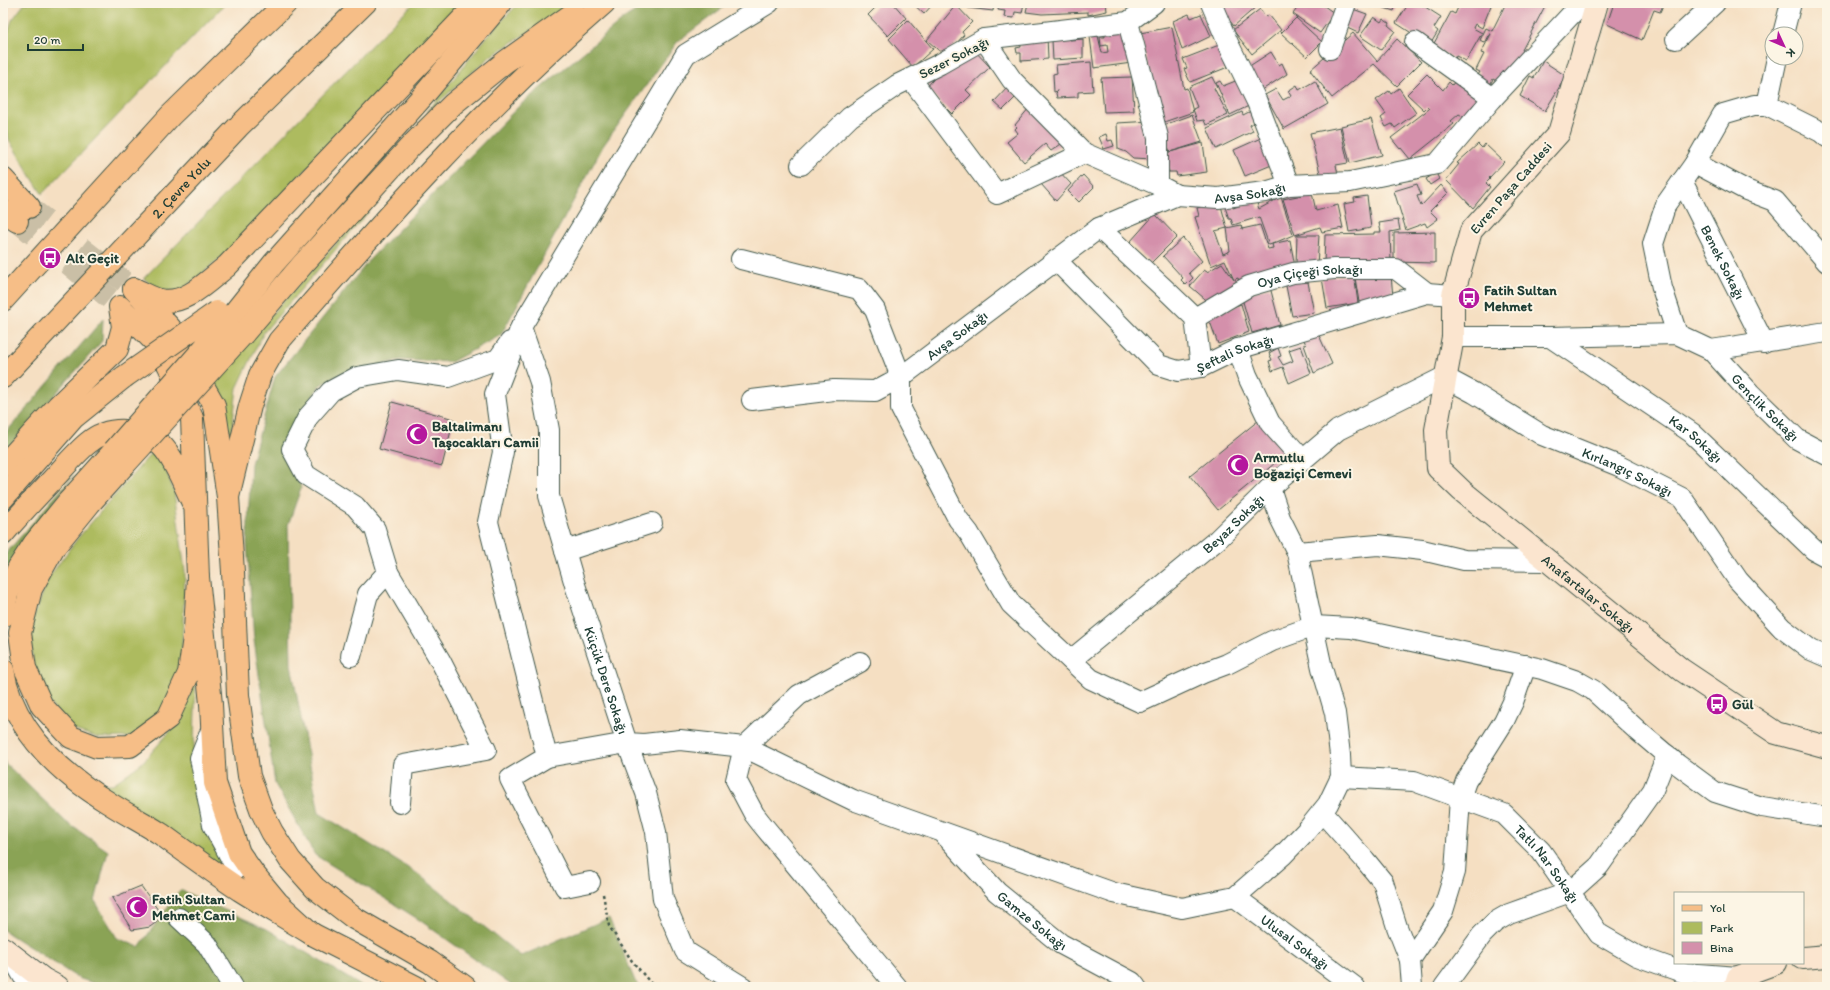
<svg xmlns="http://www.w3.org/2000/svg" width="1830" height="990" font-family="Itim,sans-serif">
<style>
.green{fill:#adbb5e;stroke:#667c49}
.forest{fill:#8aa355;stroke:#547044}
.building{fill:#d490ab}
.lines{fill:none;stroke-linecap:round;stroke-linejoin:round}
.secondary-tunnel{stroke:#cabfa6;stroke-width:22;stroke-dasharray:22 11;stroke-linecap:butt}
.street-casing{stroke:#3f5549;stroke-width:22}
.secondary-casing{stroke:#3f5549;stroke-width:24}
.primary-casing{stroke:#3f5549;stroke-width:24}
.highway-casing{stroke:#3f5549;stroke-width:24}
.path{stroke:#3f5549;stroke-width:2.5;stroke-dasharray:3 3;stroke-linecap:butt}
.street{stroke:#fff;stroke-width:20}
.secondary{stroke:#fbe5cf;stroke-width:22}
.primary{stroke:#f6be87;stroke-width:22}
.highway{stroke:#f6be87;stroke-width:22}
.highway-bridge-casing{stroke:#3f5549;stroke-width:24;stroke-linecap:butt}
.highway-bridge{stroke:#f6be87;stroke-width:22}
.labels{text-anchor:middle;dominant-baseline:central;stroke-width:4;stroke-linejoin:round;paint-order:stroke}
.street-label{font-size:14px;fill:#1f3d34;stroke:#fcf5e5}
.poi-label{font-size:14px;font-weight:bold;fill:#1f3d34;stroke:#fcf5e5;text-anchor:start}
</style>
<rect width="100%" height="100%" fill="#fcf5e5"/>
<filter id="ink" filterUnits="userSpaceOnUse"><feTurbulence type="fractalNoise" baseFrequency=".025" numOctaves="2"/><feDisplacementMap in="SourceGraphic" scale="8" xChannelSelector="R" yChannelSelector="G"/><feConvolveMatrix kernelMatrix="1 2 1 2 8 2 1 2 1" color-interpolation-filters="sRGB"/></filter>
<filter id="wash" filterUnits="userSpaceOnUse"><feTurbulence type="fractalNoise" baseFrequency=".012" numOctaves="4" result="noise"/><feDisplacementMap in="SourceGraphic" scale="16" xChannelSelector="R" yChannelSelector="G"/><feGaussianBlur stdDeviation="0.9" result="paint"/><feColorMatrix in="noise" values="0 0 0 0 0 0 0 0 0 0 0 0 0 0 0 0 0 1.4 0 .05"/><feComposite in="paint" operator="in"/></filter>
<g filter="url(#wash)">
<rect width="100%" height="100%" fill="#f5dfc2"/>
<path class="green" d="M25,3h201l-184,191 -33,-54 -6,-31v-62l9,-27z
M414,3h52l-244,254 -43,35 -23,-2 -12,-12 249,-255z
M519,3h56l-84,53 -64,56 64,-80z
M416,157l-152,175 -27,56 -7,57 -18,-66z
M154,450l8,9 12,33 11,79 -4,100 -23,46 -26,20 -33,1 -28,-9 -25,-30 -13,-35 -3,-37 19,-50 29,-39z
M196,673l-3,105 16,62 29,37 -149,-93h24l29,-21 40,-45z"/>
<path class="forest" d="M648,3h81l-51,38 -75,105 -102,189 -50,27 -51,-2 -58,13 -22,12 -35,55 16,48 -13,37 3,140 28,148 99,61 103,82 88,-38 26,63 5,6h-126l-96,-68 -103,-64 -40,-71 -21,-144 -7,-97 4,-79 24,-87 96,-119 148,-152 107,-89z
M103,319l-1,22 -99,113v-18z
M74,475l-71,100v-18z
M3,759l2,4 61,59 42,29 -13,50 22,37 22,9 41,-57 87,39 96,58h-258l-27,-9 -75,-48z"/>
<g id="blocks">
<path class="building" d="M880,3h13l13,15 -18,18 -20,-21z
M912,3h22l-10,11z
M969,3h25l-1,8 -25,-3z
M999,3h25l-2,10 -7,-1 -1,6 -10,-1 1,-6 -7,-1z
M1028,3h78l1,8 -19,4v-3l-46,2 -16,-2z
M1217,3h37l3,3 -23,20 -18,-22z
M1301,3h19l14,10 -14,20 -27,-19z
M1368,3h28l-2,8z
M1409,3h10l22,14 -7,11 4,3 -8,14 -34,-22z
M1460,3h32l-10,25 -7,-4 -2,4 9,5 -16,28 -10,-5 -1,3 -23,-12 19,-35 4,2z
M1506,3l40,1 -24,46 3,1 -12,19 -5,-3 -10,15 -5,-3 -4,8 -14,-7 5,-8 -4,-2 8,-16 -3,-1 10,-19h-1l-5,9 -5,-3 6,-12 6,3z
M1614,3h50l-4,9 -6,-2 -12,30 -35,-16z
M956,5l16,17 -10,10 2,3 -19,21 -18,-16z
M1350,8l17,6 -9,19 -15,-7z
M1260,9l6,8 3,-2 12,15 -29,24 -19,-24z
M1189,14l2,4 10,-4 10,22 -29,14 -9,-29z
M1374,17l7,5 2,-3 6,4 -1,2 7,6 -14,19 -21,-14z
M1296,18l26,24 -15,15 -26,-24z
M908,20l25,29 -20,18 -24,-28z
M1128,27l4,36 -38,5 -4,-31 8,-1 4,17 6,-1 -1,-7 -6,1 -1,-9h5l-1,-8z
M1172,27l12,62 3,-1 6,24 -32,11 -21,-90z
M1069,33l1,7 13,-1v19l-30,2 -1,-20z
M1353,33l24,28 20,-22 24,23 -24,24 -23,-22 -42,34 -22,-28z
M1047,36l1,23 -27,2v-8h-4l-1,-5 5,-1 -1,-9z
M1219,45l9,22 -38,15 -6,-13 3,-1 -4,-9z
M972,48l18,19 -24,23 5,5 -19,19 -26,-26 17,-20z
M1271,52l8,13 3,-2 5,11 -25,16 -14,-23z
M1543,61l23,15 -21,35 -25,-15 10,-20 4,2z
M1091,62l2,29 -15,1v5l-21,1 -1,-5 2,-2 -4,1 -1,-18 4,-1 -1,-8z
M1427,74l16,16 6,-8 3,3 6,-8 22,18 2,15 -8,-6 -10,13 -5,-3 -8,7 3,3 -44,35 -9,-11 -1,1 -9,-11 38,-29 -2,-2 -3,3 -17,-16z
M1132,77l2,34 -30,1 -3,-34z
M1212,77l5,10 -3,1 14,27 -22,10 -2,-5 -7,1 -4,-12 4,-2 -8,-20z
M1243,78l12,25 -25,12 -14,-32 4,-2 3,5z
M1315,81l13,23 -44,25 -19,-34 11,-6 7,11 8,-4 -3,-5 9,-6 2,5z
M1008,87l9,9 -14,14 -9,-8z
M1399,88l17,25 -21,15 -3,-4 -6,3 -5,-9 5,-4 -10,-14 13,-9 2,3z
M1029,108l38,32 -16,11 -6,-7 -21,18 -17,-20 11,-9 -3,-4 2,-2 -2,-2z
M1253,110l5,10 -8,5 3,6 -37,18 -9,-21 35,-16 1,3z
M1192,115l10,27 -32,10 -9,-26z
M1371,119l11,36 -32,8 -9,-37z
M1152,121l1,38 -20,-1 -7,-6 -8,-3 -1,-26z
M1340,127l8,36 -12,2 2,9 -17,3 -11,-44z
M1106,134l2,7 4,-1 2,6 -10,3 -5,-12z
M1263,137l11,27 -29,12 -11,-26z
M1203,143l4,29 -30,4 -1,-4h-7l-3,-19z
M1478,144l4,4 3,-4 19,18 -15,16 1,1 -4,4 4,4 -17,21 -27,-28 13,-16 -2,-1z
M1057,169l14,15 -15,17 -15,-17z
M1436,173l3,6 -9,6 -4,-6z
M1083,175l11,12 -15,15 -11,-11z
M1417,184l4,11 -4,1 4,10 20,-21 7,8 -18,18 8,8 -11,8 -2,-4 -19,7 -12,-39z
M1312,193l4,18 22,-6 5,23 -21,4 -2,-5 -25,8 -12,-36z
M1367,196l4,32 -22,4 -5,-28 11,-2 -1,-4z
M1281,197l12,38 -21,9 18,-4 5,27 -56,15 -1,-4 -3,1 4,6 -27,20 -22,-19 14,-16 3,2 15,-9 12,17 -9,-20 -14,6 -16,-49 4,-1 -2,-8 23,-6 7,26 -12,3 8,23 7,-3 -3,-23 14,-3 1,4 18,-4 8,24 5,-1 -1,-4 -3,1 -10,-28 -26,8 -2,-6h-2l-4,-12 7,-2 1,3 23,-8 3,9z
M1155,214l22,23 -26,26 -21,-21z
M1398,220l2,10 -10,2 1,30 -67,2 1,-29 49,-1v-2h7l-2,-9z
M1435,232v31l-41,-1v-29z
M1297,235h22l-2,30 -21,-1z
M1183,238l19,23 -13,12 4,5 -7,7 -5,-5 2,-2 -20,-22z
M1354,272l37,3 2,22 -34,5z
M1354,274l4,29 -31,5 -5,-30z
M1307,277l7,36 -22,3 -7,-35z
M1270,287l10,38 -28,8 -11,-38z
M1241,304l8,28 -31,12 -10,-28z
M1317,331l15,33 -18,9 -10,-28h2l-3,-8z
M1301,346l10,27 -22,10 -6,-16 -11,4 -3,-10 3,-1 -3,-7 9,-5 3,8 -3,1 5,8 10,-4 -4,-11z
M392,402l62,17 -12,47 -63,-17z
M1259,420l27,34 -68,56 -28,-34z
M141,886l22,31 -13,10 -18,3 -20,-32z"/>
</g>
</g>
<g filter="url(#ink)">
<use href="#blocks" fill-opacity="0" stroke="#3f5549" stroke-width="1"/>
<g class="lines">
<path class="secondary-tunnel" d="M29,207l105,82
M17,221l103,86"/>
<g class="street-casing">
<g id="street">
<path d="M1211,3l17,40 29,59 32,83"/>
<path d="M1128,22l30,115v48"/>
<path d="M1783,34l8,-31"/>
<path d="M984,39l28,41 72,73 74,32 19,10"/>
<path d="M1676,39l39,-36"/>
<path d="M1415,42l78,56"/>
<path d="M1330,49l16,-46"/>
<path d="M911,79l86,115 87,-41"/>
<path d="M1767,105l10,-47"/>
<path d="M1695,163l51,27 29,11 52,61"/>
<path d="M801,165l49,-48 47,-32 43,-21 44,-25 144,-17 26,-19"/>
<path id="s1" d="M1682,181l82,162"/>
<path d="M1099,228l69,64 27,26 6,49"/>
<path d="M741,259l118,30 16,21 26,67v32l57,110 11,14 42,71 80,75 49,23 63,-29 24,-9 45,-23 42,-15 37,2 191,41 35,12 16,9 44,40 40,34 38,28 47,15 65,10"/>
<path id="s2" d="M1056,260l103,105 19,6 23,-4 37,-18 189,-56 26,2"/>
<path id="s3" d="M1195,318l54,-32 44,-13 41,-4h62l31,24"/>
<path id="s4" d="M521,327l19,55 9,48v66l26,89 52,158 17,1 36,-4 64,7 55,-52 61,-33"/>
<path d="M1677,334l-15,-46 -9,-44 13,-40 29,-41 28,-49 31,-9h13l54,27 6,5"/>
<path d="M1453,337h97l127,-3 34,16 116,-18"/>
<path id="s5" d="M1550,337l142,96 122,117 13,7"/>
<path d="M1238,349l9,26 23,48 32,36"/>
<path id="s6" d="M1711,350l39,43 47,46 30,16"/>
<path id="s7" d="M752,400l82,-10 41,1 26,-14 198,-149 78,-33 41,3 47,-6 24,-7 61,-3 87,-18 56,-66 89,-95"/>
<path d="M1270,488l10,30 17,34 81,-7 44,5 42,10 85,1"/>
<path d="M565,551l87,-28"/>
<path d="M351,656l17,-62 20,-22"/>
<path id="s8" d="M1071,660l146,-120 53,-52 68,-58 106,-53 30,16 68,42 77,31 63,32 56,82 44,48 29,22 16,7"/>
<path d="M212,728l-12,30 13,67 21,39 7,3"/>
<path d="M547,757l80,-14 19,50 10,39 7,67 22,52 58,36"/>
<path id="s9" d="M1341,777l73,4 90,33 37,37 58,83 38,22 48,17 53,4"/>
<path d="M400,803l3,-38 83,-15 -46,-90 -52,-88 -13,-43 -20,-23 -49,-31 -14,-26 16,-32 23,-26 26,-14 41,-7 50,7 50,-18 12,-17"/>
<path d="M1322,812l43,48 18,22 14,45 13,33"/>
<path id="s10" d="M946,836l51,56 64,52 71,38 4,5"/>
<path d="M590,882l-25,5 -55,-108 37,-22 -59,-235 15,-70 -8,-58 26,-67 165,-273 83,-51"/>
<path id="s11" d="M1235,897l120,90"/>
<path d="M179,918l28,26 26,43"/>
<path d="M12,957l11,19 9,11"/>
<path d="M897,987l-136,-164 -7,-9 -18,-34 8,-33 109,53 261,93 68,15 53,-11 47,-41 26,-27 20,-25 13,-27 -1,-22 -5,-42 -13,-45 -25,-116"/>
<path d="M1412,987l-2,-27 33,-49 12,-39 5,-74 6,-17 38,-60 9,-19 13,-37"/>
<path d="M1444,987l38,-52 13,-13 14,-8 61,-22 29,-26 54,-76 14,-35"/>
</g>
</g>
<g class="secondary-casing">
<g id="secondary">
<path id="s12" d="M1597,3l-38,130 -88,98 -18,64v42l-17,93 2,38 24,23 220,179 94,63 51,14"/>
<path d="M3,948l40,31 15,8"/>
<path d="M1803,958l24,-2"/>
<path d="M1735,987l3,-10 38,-14"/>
</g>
</g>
<g class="primary-casing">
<path id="primary" d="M3,179l26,28
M3,211l14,10
M134,289l36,39 44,77 14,92 5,75 5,123 11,81 13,36 10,20 18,28 25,28 39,30 76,44 35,25
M120,307l37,37 12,22 23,52 6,159 13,127 4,79 24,70 14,20 24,29 35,32 104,53
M3,466l55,-60 59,-57 6,-22 -3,-20
M3,534c16,-19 34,-38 51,-56 11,-12 22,-25 34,-35 21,-18 54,-15 73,2 12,11 24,41 31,56"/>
</g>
<g class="highway-casing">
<g id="highway">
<path d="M134,289c8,3 17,9 26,11 25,6 49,-20 67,-34l251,-263"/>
<path d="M3,300l167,-184 116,-113"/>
<path d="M227,322l47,-59 149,-167 78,-93"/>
<path d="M243,334l60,-70 108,-118 42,-42 52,-42 69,-49"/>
<path id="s13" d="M3,377l235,-250 127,-124"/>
<path d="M125,464l-35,39 -35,43 -24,43 -11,44 5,35 17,38 29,31 26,10 33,-1 38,-28 21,-45 6,-43 3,-53"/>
<path d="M228,497l22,-91 10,-31 19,-34c102,-118 207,-236 325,-338"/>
<path d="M3,498l70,-80 51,-41"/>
<path d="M3,616l4,-22 12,-27 15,-23 35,-43 45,-50"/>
<path d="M3,670c10,60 57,103 106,133 17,11 35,20 52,31 26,19 52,38 79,56 24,15 48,29 72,44"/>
</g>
</g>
<path class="path" d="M603,894l6,32 23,35 22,26"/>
<use href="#street" class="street"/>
<use href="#secondary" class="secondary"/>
<use href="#primary" class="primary"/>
<use href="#highway" class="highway"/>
<g class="highway-bridge-casing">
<path id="highway-bridge" d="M124,377l93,-65
M114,451l113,-129
M125,464l118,-130"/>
</g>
<use href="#highway-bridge" class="highway-bridge"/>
</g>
</g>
<defs>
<g id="bus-disc" transform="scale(1.15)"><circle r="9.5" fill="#b5179e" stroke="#fcf5e5"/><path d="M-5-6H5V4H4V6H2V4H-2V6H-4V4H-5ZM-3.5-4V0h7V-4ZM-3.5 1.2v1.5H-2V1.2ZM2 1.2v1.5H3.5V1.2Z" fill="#fff"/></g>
<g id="mosque-disc" transform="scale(1.15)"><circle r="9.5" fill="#b5179e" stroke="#fcf5e5"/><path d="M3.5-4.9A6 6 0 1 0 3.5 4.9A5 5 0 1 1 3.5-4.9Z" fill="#fff"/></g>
</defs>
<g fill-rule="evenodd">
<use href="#bus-disc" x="50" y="258"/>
<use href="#bus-disc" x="1469" y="298"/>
<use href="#mosque-disc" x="417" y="434"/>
<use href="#mosque-disc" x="1238" y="465"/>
<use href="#bus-disc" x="1717" y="704"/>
<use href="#mosque-disc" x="137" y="907"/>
</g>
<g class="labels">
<g class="street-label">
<text transform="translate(954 58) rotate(-27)">Sezer Sokağı</text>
<text stroke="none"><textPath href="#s13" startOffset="260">2. Çevre Yolu</textPath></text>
<text transform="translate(1511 188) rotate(-49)">Evren Paşa Caddesi</text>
<text stroke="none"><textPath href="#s7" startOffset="559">Avşa Sokağı</textPath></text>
<text stroke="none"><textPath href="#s1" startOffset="91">Benek Sokağı</textPath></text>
<text stroke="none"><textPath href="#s3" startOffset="125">Oya Çiçeği Sokağı</textPath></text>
<text stroke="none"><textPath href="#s7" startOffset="223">Avşa Sokağı</textPath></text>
<text stroke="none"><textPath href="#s2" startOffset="227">Şeftali Sokağı</textPath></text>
<text stroke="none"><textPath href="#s6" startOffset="79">Gençlik Sokağı</textPath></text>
<text stroke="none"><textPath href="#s5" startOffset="178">Kar Sokağı</textPath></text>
<text stroke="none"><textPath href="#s8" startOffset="678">Kırlangıç Sokağı</textPath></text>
<text stroke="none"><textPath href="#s8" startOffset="212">Beyaz Sokağı</textPath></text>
<text stroke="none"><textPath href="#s12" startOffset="704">Anafartalar Sokağı</textPath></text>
<text stroke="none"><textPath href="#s4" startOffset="366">Küçük Dere Sokağı</textPath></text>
<text stroke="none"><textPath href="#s9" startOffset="235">Tatlı Nar Sokağı</textPath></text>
<text stroke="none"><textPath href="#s10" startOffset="121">Gamze Sokağı</textPath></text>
<text stroke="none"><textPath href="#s11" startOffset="75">Ulusal Sokağı</textPath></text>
</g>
<g class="poi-label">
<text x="66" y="258">Alt Geçit</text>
<text x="1484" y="290">Fatih Sultan<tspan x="1484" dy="16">Mehmet</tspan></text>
<text x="432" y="426">Baltalimanı<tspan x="432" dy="16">Taşocakları Camii</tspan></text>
<text x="1254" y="457">Armutlu<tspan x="1254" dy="16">Boğaziçi Cemevi</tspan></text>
<text x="1732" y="704">Gül</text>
<text x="152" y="899">Fatih Sultan<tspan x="152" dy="16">Mehmet Cami</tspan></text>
</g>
</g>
<rect width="1830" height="990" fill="none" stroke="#fcf5e5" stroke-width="16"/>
<rect x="1674" y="892" width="130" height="72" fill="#fcf5e5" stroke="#a4ab9e"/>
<rect x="1682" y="905" width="20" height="6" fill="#f6be87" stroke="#a4ab9e"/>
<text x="1710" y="912" font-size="12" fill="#1f3d34">Yol</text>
<rect x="1682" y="922" width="20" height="12" fill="#adbb5e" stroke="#a4ab9e"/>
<text x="1710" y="932" font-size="12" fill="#1f3d34">Park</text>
<rect x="1682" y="942" width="20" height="12" fill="#d490ab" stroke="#a4ab9e"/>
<text x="1710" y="952" font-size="12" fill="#1f3d34">Bina</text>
<g transform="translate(1784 46) rotate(134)"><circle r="19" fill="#fcf5e5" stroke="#a4ab9e"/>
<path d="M0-3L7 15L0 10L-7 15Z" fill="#b5179e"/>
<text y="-6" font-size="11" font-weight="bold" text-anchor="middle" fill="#1f3d34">K</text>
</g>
<path d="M28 44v6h55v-6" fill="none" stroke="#1f3d34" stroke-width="2"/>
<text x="34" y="44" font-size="12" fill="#1f3d34" stroke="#fcf5e5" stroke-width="3" paint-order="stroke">20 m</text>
</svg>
